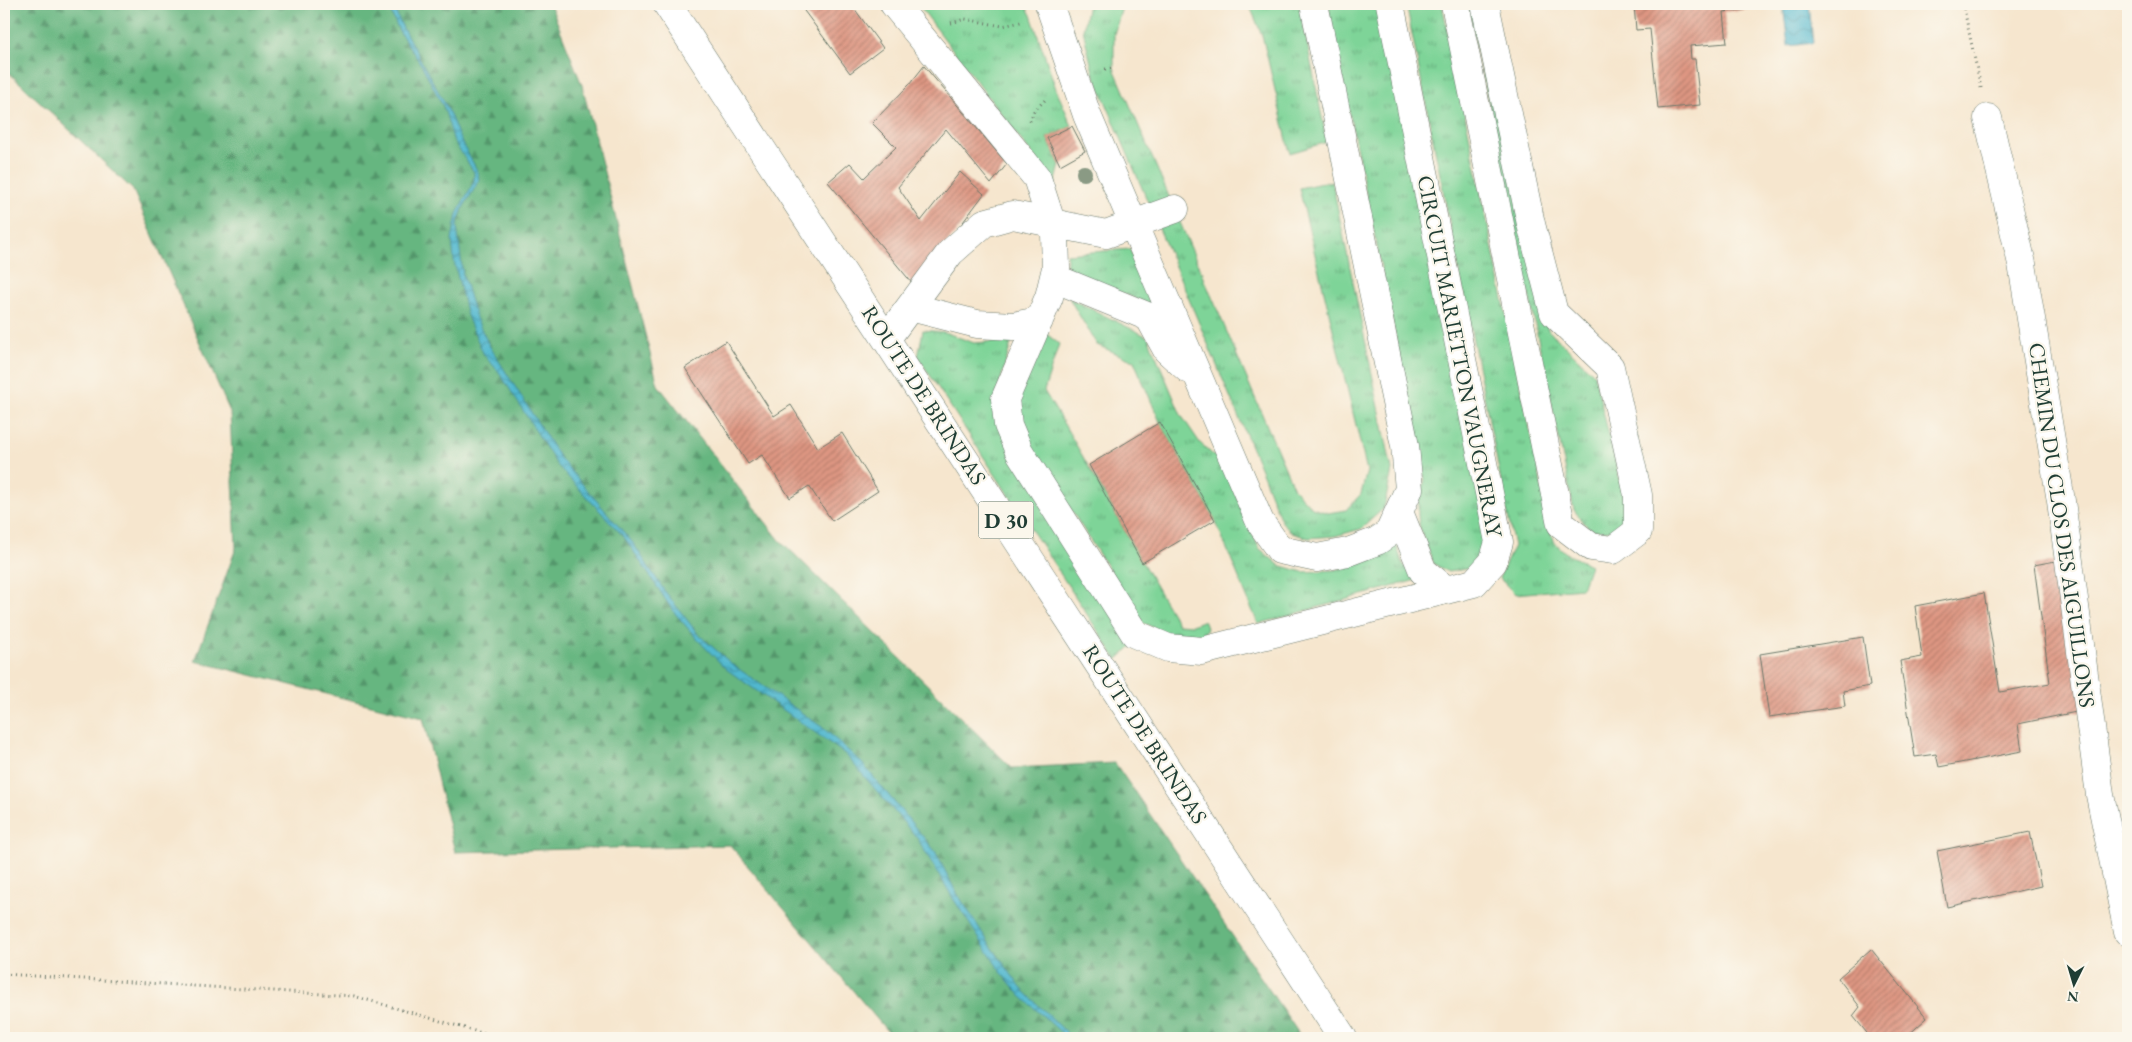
<svg xmlns="http://www.w3.org/2000/svg" width="2132" height="1042" font-family="'EB Garamond',serif">
<style>
.grass{fill:url(#grass-tufts);stroke:#4e8866}
.forest{fill:url(#forest-firs);stroke:#427a5a}
.water{fill:url(#water-waves);stroke:#387a82}
.building{fill:url(#building-hatch)}
.lines{fill:none;stroke-linecap:round;stroke-linejoin:round}
.minor-casing{stroke:#6a786a;stroke-width:29}
.major-casing{stroke:#6a786a;stroke-width:29}
.path{stroke:#6a786a;stroke-width:3;stroke-dasharray:1 4;stroke-linecap:butt}
.minor{stroke:#fff;stroke-width:28}
.major{stroke:#fff;stroke-width:28}
.tree{fill:#8a9a84}
.labels{text-anchor:middle;dominant-baseline:central;stroke-width:4.5;stroke-linejoin:round;paint-order:stroke}
.shield{fill:#fbf7ec;stroke:#61756b;stroke-width:1}
.shield-label{font-size:21px;font-weight:bold;fill:#1f3d34}
.street-label{font-size:22px;fill:#1f3d34;stroke:#fbf7ec}
</style>
<defs>
<pattern id="grass-tufts" width="24" height="20" patternUnits="userSpaceOnUse" patternTransform="scale(1.25)"><rect width="24" height="20" fill="#7ed498"/><path d="M3 7l-1-3M5 7V3M7 7l1-3M15 17l-1-3M17 17v-4M19 17l1-3" fill="none" stroke="#67ad7d"/></pattern>
<pattern id="forest-firs" width="22" height="20" patternUnits="userSpaceOnUse" patternTransform="scale(1.25)"><rect width="22" height="20" fill="#66b680"/><path d="M5 1l3.5 6h-7zM16 11l3.5 6h-7z" fill="#53956a"/></pattern>
<pattern id="water-waves" width="16" height="10" patternUnits="userSpaceOnUse" patternTransform="scale(1.25)"><rect width="16" height="10" fill="#51b8cf"/><path d="M0 5q4-4 8 0t8 0" fill="none" stroke="#4397a9"/></pattern>
<pattern id="building-hatch" width="6" height="6" patternUnits="userSpaceOnUse" patternTransform="scale(1.25)"><rect width="6" height="6" fill="#de9682"/><path d="M-1 1l2-2M0 6l6-6M5 7l2-2" fill="none" stroke="#b37c6b"/></pattern>
</defs>
<rect width="100%" height="100%" fill="#fbf7ec"/>
<filter id="ink" filterUnits="userSpaceOnUse"><feTurbulence type="fractalNoise" baseFrequency=".02" numOctaves="2"/><feDisplacementMap in="SourceGraphic" scale="10" xChannelSelector="R" yChannelSelector="G"/><feConvolveMatrix kernelMatrix="1 2 1 2 8 2 1 2 1" color-interpolation-filters="sRGB"/></filter>
<filter id="wash" filterUnits="userSpaceOnUse"><feTurbulence type="fractalNoise" baseFrequency=".0096" numOctaves="4" result="noise"/><feDisplacementMap in="SourceGraphic" scale="20" xChannelSelector="R" yChannelSelector="G"/><feGaussianBlur stdDeviation="1.12" result="paint"/><feColorMatrix in="noise" values="0 0 0 0 0 0 0 0 0 0 0 0 0 0 0 0 0 1.4 0 .05"/><feComposite in="paint" operator="in"/></filter>
<g filter="url(#wash)">
<rect width="100%" height="100%" fill="#f6e6ce"/>
<path class="grass" d="M918,4h107l6,11 25,74 16,37 -25,12 13,27 -5,20z
M1088,4h35l-9,30v34l180,421 18,19 16,5 18,-3 15,-16 6,-23 -68,-283 33,-7 60,289 -8,38 -23,21 -26,7 -27,2 -16,-5 -11,-12 -17,-44 -171,-405 -10,-42z
M1249,4h47l4,4 27,134 -37,11 -28,-118z
M1329,4h51l108,534 -4,16 -12,14 -24,4 -14,-8c-14,-36 -23,-45 -9,-84l-95,-461z
M1406,4h36l111,537 14,13 23,11 -8,23 -67,6 -16,-16 15,-32z
M1468,4h9l71,326 46,44 31,127 -1,16 -10,13c-24,3 -26,-1 -40,-20z
M1130,249l21,56 -84,-34v-17z
M1069,298l79,39 33,78 19,28 22,20 37,85 20,17 24,7 32,-2 39,-12 21,-16 8,22 13,16 -158,44 -43,-104 -55,-98 -26,-61 -37,-16z
M923,330l21,2 30,11 38,-3 -18,64 138,242 -15,14 -199,-303z
M1044,332l15,12 -15,47c47,76 88,156 134,233l14,1 12,-5 3,8 -4,8 -25,2 -35,-15 -119,-187 -10,-27z"/>
<path class="forest" d="M4,4h546l32,81 76,300 121,154 233,229 103,-5 187,275h-409l-163,-193 -275,7 -32,-134 -228,-57 41,-113 -6,-136 -97,-222 -129,-122z"/>
<path class="water" d="M387,4h5l11,24 44,79 12,30 19,35 1,9 -16,27 -6,18 6,49 13,43 13,27 71,113 73,85 31,47 34,44 35,31 89,62 39,35 74,89 20,39 32,50 34,48 51,50h-5l-46,-42 -18,-21 -49,-75 -37,-62 -72,-84 -119,-85 -29,-30 -24,-28 -49,-74 -67,-72 -58,-93 -15,-17 -17,-39 -13,-55 -2,-22 5,-25 17,-33v-9l-20,-30 -10,-34 -22,-42 -23,-35z
M1783,4h26l4,39 -25,3z"/>
<g id="blocks">
<path class="building" d="M799,4h52l32,44 -33,25z
M1634,4h116l1,5 -27,3 3,31 -37,3 1,13h4l5,46 -42,4 -8,-80 -14,1z
M924,66l83,98 -16,20 -45,-55 -48,58 23,34 39,-49 24,22 -56,75 -16,14 -84,-101 22,-19 14,15 32,-31 -24,-24 37,-38z
M1072,126l13,25 -25,14 -13,-27z
M726,341l48,75 17,-11 27,43 24,-15 36,58 -46,30 -23,-35 -19,12 -28,-43 -14,9 -63,-96z
M1160,422l55,98 -73,43 -53,-98z
M2066,559l20,151 -68,14 4,27 -83,16 -3,-13 -21,3 -15,-96 22,-4 -7,-51 69,-13 16,99 50,-9 -16,-118z
M1863,637l7,49 -27,5 2,15 -76,11 -9,-63z
M2030,832l11,54 -94,21 -10,-56z
M1871,949l56,69 -22,20h-34l-18,-22 7,-9 -22,-29z"/>
</g>
</g>
<g filter="url(#ink)">
<use href="#blocks" fill-opacity="0" stroke="#6a786a" stroke-width="1"/>
<g class="lines">
<g class="minor-casing">
<path id="minor" d="M894,4l143,174 18,56 1,34 -7,29 -44,102 3,26 11,26 116,183 33,14 34,3 272,-68 19,-21 6,-20 -109,-538
M1049,4l38,111 173,407 20,28 37,8 31,-6 29,-11 12,-8 20,-44 -4,-43 -91,-442
M1455,4l106,520 30,23 22,3 25,-19v-36l-28,-128 -56,-54 -23,-89 -46,-220
M1988,118l34,146 39,237 39,294 28,137
M1054,278l95,39 18,33 21,19
M910,307l67,17 36,2 26,-5
M887,338l63,-85 34,-30 29,-8 93,19 69,-25
M1399,512l24,59 23,19"/>
</g>
<g class="major-casing">
<path id="major" d="M667,4l676,1034"/>
</g>
<path class="path" d="M1963,4l18,84
M951,23l14,-4 37,7 19,-4
M1105,69l9,-1
M1030,121l4,-10 13,-13
M4,974l350,22 145,42"/>
<use href="#minor" class="minor"/>
<use href="#major" class="major"/>
</g>
<circle class="tree" cx="1084" cy="173" r="8"/>
</g>
<g class="labels">
<rect class="shield" x="978.5" y="501.5" width="55" height="37" rx="4"/>
<g class="shield-label">
<text x="1006" y="520">D 30</text>
</g>
<g class="street-label">
<text transform="translate(1460 356) rotate(79)">CIRCUIT MARIETTON VAUGNERAY</text>
<text transform="translate(924 395) rotate(57)">ROUTE DE BRINDAS</text>
<text transform="translate(2062 525) rotate(82)">CHEMIN DU CLOS DES AIGUILLONS</text>
<text transform="translate(1145 734) rotate(57)">ROUTE DE BRINDAS</text>
</g>
</g>
<rect width="2132" height="1042" fill="none" stroke="#fbf7ec" stroke-width="20"/>
<g transform="translate(2074 984) rotate(185)" stroke="#fbf7ec" stroke-width="4" paint-order="stroke">
<path d="M0-4L9 19L0 12L-9 19Z" fill="#1f3d34"/>
<text y="-8" font-size="14" font-weight="bold" text-anchor="middle" fill="#1f3d34">N</text>
</g>
</svg>
